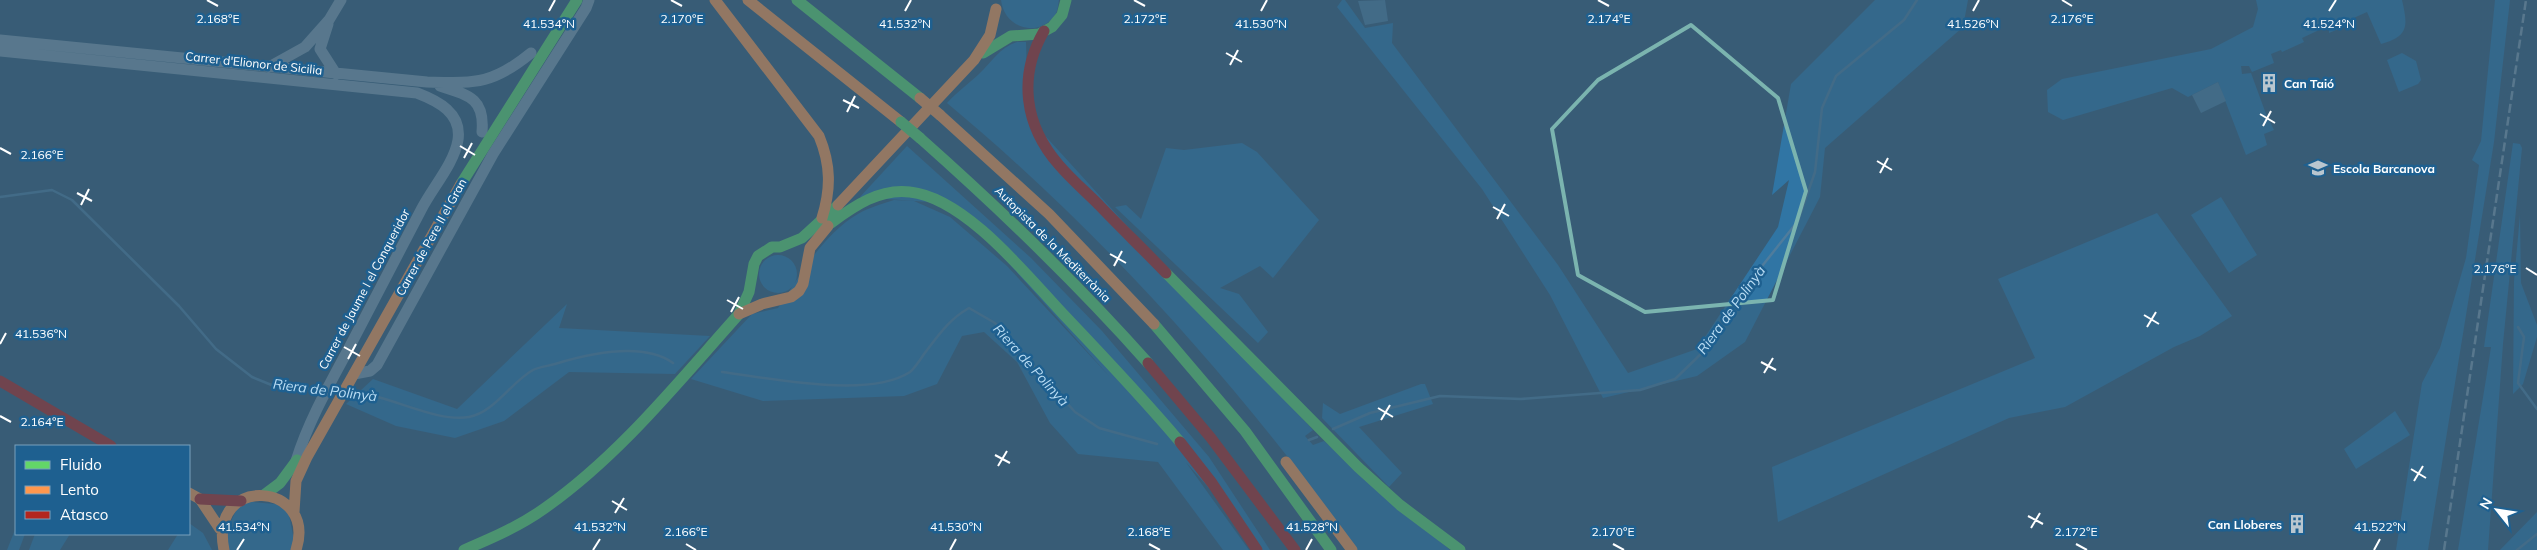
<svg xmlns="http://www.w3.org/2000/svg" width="2537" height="550" font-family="Mulish,sans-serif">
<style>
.green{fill:#3075a4}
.water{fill:#4f7c9c}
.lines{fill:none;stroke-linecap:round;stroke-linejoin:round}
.stream{stroke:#4f7c9c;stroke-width:2.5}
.street{stroke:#7f98a9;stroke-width:11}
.fast{stroke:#63d668;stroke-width:11}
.slow{stroke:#ff974d;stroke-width:11}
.jam{stroke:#b3261e;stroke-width:11}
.rail{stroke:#7f98a9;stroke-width:2.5;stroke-dasharray:9 4;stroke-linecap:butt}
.fast-bridge{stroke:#63d668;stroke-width:11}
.slow-bridge{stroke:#ff974d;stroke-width:11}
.marked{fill:none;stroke:#7bb4af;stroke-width:4;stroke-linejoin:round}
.ticks{fill:none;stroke:#fff;stroke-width:2}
.labels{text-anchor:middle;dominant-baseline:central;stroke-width:5;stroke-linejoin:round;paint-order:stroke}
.street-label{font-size:12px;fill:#fff;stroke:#1e6090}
.poi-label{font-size:12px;font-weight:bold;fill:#fff;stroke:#1e6090;text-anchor:start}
.water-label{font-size:14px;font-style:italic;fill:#baddf4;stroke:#1e6090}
.ticks-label{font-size:12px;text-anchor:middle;fill:#fff;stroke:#1e6090;stroke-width:5;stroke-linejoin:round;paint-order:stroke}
</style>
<rect width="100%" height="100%" fill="#385c76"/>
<path class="green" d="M1001,0h58c-1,5 -1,11 -4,15 -17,24 -51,13 -54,-15z
M1342,0h3l20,28 28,-5 -1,20 166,222 70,108 69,-24 81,-122 11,-47 -17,15 19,-111 84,-84h93l-5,27 -138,121 -5,49 -75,145 -48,34 -94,22 -53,-103 -68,-106 -145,-182z
M2256,0h146c6,26 7,36 -21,44l-14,-32 -20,9 1,4 -19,8v-6l-8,-2 -4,6 -15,7 2,4 -22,10 -1,-2 -10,4 3,9 -22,9 -3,-6h-8l1,8 9,-1 15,41 8,16 -10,4 3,11 -21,10 -28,-73 -30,15 -16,-9 -109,32 -15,-8 -1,-22 15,-11 149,-30 42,-22 5,-18z
M2495,0h15l-16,142 -66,408h-32l26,-167 18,-35 26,-90 13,-93 -7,-5 9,-19z
M1017,42h9l2,75 285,313 -8,6 8,9 11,-4 126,109h-93c-117,-164 -255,-318 -410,-447 10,-11 21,-19 32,-29 13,-12 20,-26 38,-32z
M2402,53l14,8 5,19 -3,4 -19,8 -12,-32z
M1242,143l15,9 62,68 -46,58 -13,-12 -40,22 19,6 29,38 -10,11 -143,-136 11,-2 15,14 25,-71 18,2z
M2513,143l7,1 2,4 -19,196 -15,206h-30l29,-177 4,-26h-7z
M907,146l124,112 71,73 107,126 61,93h-9l-4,-8 -301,-338 -96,-7z
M2221,197l36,58 -28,18 -38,-58z
M894,200l20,1 36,16 57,49 168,181 74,103h-26l-65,-88 -80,-8 -28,-31 -33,-61 -33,-30 -22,4 -25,48 -33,12 -141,5 -72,-22 61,-65 26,-6c23,-33 44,-73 80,-94 10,-6 24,-10 36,-14z
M2157,213l75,103 -32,20 -26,11 -109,60 -56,11 -231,104 -6,-55 263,-109 -37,-79z
M2520,215l1,68 16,42v12l-14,47 -10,10 1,-113z
M759 274a19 19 0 1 1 38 0a19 19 0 1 1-38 0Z
M567,304l-8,24 151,8 -35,38 -106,-2 -65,49 -49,17 -59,-12 -50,-22 27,-25 84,30z
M1421,384h4l8,20 -74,23 43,46 -13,14 -67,-69 1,-15 17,11z
M2395,411l15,24 -54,34 -12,-20z
M241,501l46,4 9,45h-72l-3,-9z
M2537,512v38h-37z
M189,523l14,10 9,17h-44l10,-16h11z
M16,527v7h9l-6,16h-12z
M35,534h35l-10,16h-31z"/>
<path class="water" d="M1385,0l3,21 -23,4 -7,-24z
M2218,82l8,19 -25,12 -9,-18z"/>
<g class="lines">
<path class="stream" d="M0,197l52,-7 20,10 107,106 37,43 36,28 22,9 49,4
M2518,327l6,10 -6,46 19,26
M722,372c48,6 147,27 188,0 5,-4 10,-12 14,-18 14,-18 24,-34 45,-46l26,15 80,89 24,16 58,16
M351,392c37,2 84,31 118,25 26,-5 42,-35 64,-47 6,-3 15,-4 22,-6 33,-10 87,-23 118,-1
M1333,429l37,-16 70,-17 81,3 119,-9 35,-11 28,-27 28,-47 67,-84 17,-49 7,-64 14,-32 68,-56 13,-20
M1309,440l8,-3
M2517,550l20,-16"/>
<path class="street" d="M328,24l-8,25 16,25
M0,40l427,42c48,1 65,3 104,-29
M0,51l417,42c21,8 45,20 41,47 -4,24 -26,48 -37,70 -24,46 -48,92 -72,138 -20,37 -41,74 -53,113
M269,67l36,-20 24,-27 12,-20
M440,86c28,9 45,12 42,46
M354,374l16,-3 7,-6 116,-211 93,-146 3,-8"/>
<path class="fast" d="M797,0l123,98
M983,53l28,-17 28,-2 13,-7 10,-12 4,-15
M920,138c80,71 157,145 228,225
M461,184l116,-184
M831,223c23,-17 49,-35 79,-31 56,6 118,85 155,124 39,41 78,82 115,126
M1166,273l192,194 42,38 60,45
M1154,324l91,107 86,119
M264,495l16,-12 17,-23
M464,550c28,-12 56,-24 81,-42 75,-53 133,-126 194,-194l10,-22 5,-28 4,-8 14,-9h8l22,-9 36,-33"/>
<path class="slow" d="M715,0l104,136c12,29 12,53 3,82
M748,0l153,122
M940,115l109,99 105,110
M838,205l136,-145 16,-25 6,-26
M739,314l23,-10 29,-7 8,-6 4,-7 7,-36 18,-22
M1286,462l66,88
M189,493l11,6 20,30
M294,512l2,-31 11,-24 154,-273
M224,550c-16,-77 94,-68 72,0"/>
<path class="jam" d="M1044,31c-26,45 -20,94 15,134 12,14 27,27 40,40 22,23 45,45 67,68
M1148,363l63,75 84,112
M0,381l111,65
M1180,442l32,41 45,67
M200,499l41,2"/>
<path class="rail" d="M2444,550l82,-550"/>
<path class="fast-bridge" d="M901,122l19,16"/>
<path class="slow-bridge" d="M920,98l20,17"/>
</g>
<path d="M0 0H2537V550H0ZM1691,25l87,73 28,93 -33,109 -128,12 -67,-37 -26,-146 46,-49z" fill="#385c76" fill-opacity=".55" fill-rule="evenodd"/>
<path class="marked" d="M1691,25l87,73 28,93 -33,109 -128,12 -67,-37 -26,-146 46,-49z"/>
<path class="ticks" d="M207,0l11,6M671,0l11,6M1134,0l11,6M1598,0l11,6M2062,0l10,6M549,11l6,-11M905,11l6,-11M1261,11l6,-11M1973,11l6,-11M2329,11l7,-11M1226,53l16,9M1230,65l8,-15M843,100l16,8M847,112l8,-16M2260,114l15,9M2263,126l8,-15M460,146l15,9M0,148l11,6M464,158l8,-15M1877,161l15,9M1880,173l8,-15M77,193l15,8M81,205l8,-16M1493,207l16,9M1497,219l8,-15M1110,254l16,9M1114,266l8,-15M2526,268l11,7M727,300l16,9M731,312l8,-15M2144,315l15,9M2147,327l9,-15M0,344l6,-11M344,347l16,9M348,359l8,-15M1761,362l15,8M1764,373l9,-15M1378,408l15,9M0,416l11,6M1381,420l9,-15M995,455l15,8M998,466l9,-15M2411,469l15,9M2414,481l9,-15M612,501l15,9M615,513l9,-15M2028,516l15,8M2031,528l9,-15M686,544l10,6M1149,544l11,6M1613,544l11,6M2076,544l11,6M237,550l7,-11M593,550l7,-11M950,550l6,-11M1306,550l6,-11M2374,550l6,-11"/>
<defs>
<g id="building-bare" transform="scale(1.5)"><path d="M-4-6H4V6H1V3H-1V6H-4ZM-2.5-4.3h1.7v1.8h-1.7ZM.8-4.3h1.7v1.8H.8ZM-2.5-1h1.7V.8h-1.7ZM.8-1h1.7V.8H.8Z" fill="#b9c6cf" stroke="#1e6090" stroke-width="2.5" paint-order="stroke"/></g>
<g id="school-bare" transform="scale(1.5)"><path d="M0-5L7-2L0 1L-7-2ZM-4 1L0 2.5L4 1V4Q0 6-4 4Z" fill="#b9c6cf" stroke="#1e6090" stroke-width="2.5" paint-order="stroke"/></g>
</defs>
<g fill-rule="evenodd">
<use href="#building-bare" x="2269" y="83"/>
<use href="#school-bare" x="2318" y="168"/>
<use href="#building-bare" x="2297" y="524"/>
</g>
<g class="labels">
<g class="street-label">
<text transform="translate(254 63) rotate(6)">Carrer d'Elionor de Sicilia</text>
<text transform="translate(431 237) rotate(-61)">Carrer de Pere II el Gran</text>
<text transform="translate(1053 244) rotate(45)">Autopista de la Mediterrània</text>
<text transform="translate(364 289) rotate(-62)">Carrer de Jaume I el Conqueridor</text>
</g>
<g class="poi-label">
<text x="2284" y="83">Can Taió</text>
<text x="2333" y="168">Escola Barcanova</text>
<text x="2282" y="524" text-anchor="end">Can Lloberes</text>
</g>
<g class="water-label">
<text transform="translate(1731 310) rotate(-54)">Riera de Polinyà</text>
<text transform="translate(1031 365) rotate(48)">Riera de Polinyà</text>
<text transform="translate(325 390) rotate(7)">Riera de Polinyà</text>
</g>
</g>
<g class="ticks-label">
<text x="218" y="23">2.168°E</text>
<text x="682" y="23">2.170°E</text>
<text x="1145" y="23">2.172°E</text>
<text x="1609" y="23">2.174°E</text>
<text x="2072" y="23">2.176°E</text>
<text x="549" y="28">41.534°N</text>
<text x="905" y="28">41.532°N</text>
<text x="1261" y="28">41.530°N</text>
<text x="1973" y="28">41.526°N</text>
<text x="2329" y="28">41.524°N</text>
<text x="42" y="159">2.166°E</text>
<text x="2495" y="273">2.176°E</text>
<text x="41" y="338">41.536°N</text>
<text x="42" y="426">2.164°E</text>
<text x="244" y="531">41.534°N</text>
<text x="600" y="531">41.532°N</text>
<text x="956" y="531">41.530°N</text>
<text x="1312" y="531">41.528°N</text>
<text x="2380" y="531">41.522°N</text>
<text x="686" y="536">2.166°E</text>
<text x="1149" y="536">2.168°E</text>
<text x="1613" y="536">2.170°E</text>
<text x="2076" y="536">2.172°E</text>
</g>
<rect x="15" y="445" width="175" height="90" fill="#1e6090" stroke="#78a0bc"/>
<rect x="25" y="461" width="25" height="8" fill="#63d668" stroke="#78a0bc"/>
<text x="60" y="470" font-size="15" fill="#ffffff">Fluido</text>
<rect x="25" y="486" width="25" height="8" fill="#ff974d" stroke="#78a0bc"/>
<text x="60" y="495" font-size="15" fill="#ffffff">Lento</text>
<rect x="25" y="511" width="25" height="8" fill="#b3261e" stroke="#78a0bc"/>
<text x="60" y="520" font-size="15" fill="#ffffff">Atasco</text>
<g transform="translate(2497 510) rotate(300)" stroke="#1e6090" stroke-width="4" paint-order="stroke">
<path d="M0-4L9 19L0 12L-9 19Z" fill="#ffffff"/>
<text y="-8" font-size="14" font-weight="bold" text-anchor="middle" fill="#ffffff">N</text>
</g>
</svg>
